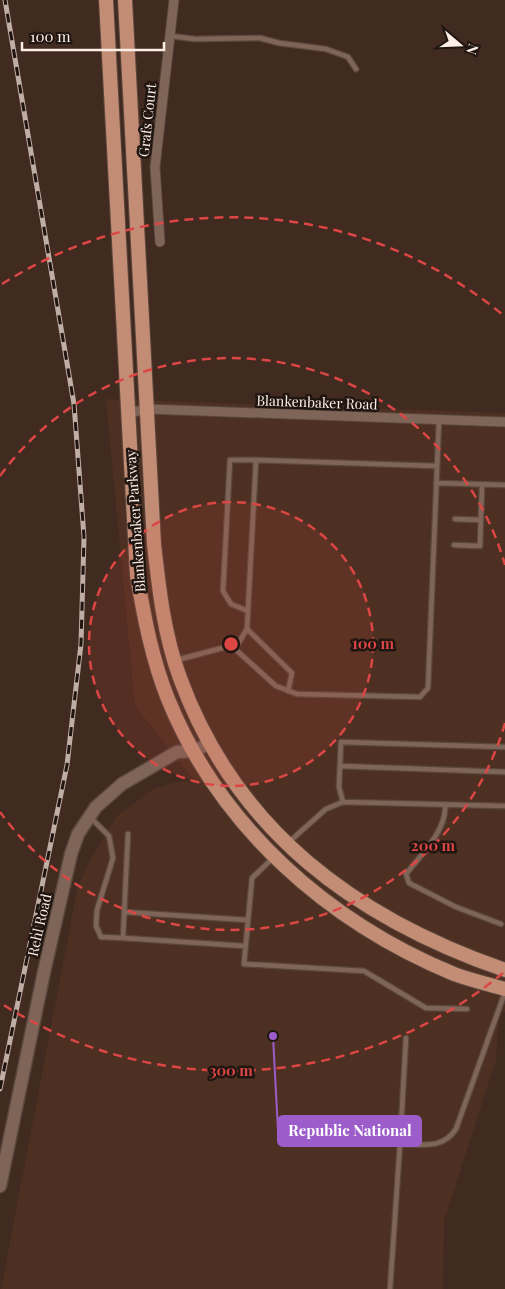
<svg xmlns="http://www.w3.org/2000/svg" width="505" height="1289" font-family="'Playfair Display',serif">
<style>
.built{fill:#4d3021}
.lines{fill:none;stroke-linecap:round;stroke-linejoin:round}
.lane-casing{stroke:#5b473d;stroke-width:7}
.street-casing{stroke:#5b473d;stroke-width:11}
.secondary-casing{stroke:#5b473d;stroke-width:15}
.primary-casing{stroke:#5b473d;stroke-width:16}
.lane{stroke:#7f6558;stroke-width:4.5}
.street{stroke:#7f6558;stroke-width:9}
.secondary{stroke:#7f6558;stroke-width:12}
.primary{stroke:#c28c75;stroke-width:14}
.rail-casing{stroke:#c0ada4;stroke-width:5}
.rail{stroke:#201611;stroke-width:3;stroke-dasharray:9;stroke-linecap:butt}
.ring{fill:none;stroke:#dc4644;stroke-width:2.5;stroke-dasharray:9 6}
.labels{text-anchor:middle;dominant-baseline:central;stroke-width:5;stroke-linejoin:round;paint-order:stroke}
.street-label{font-size:14px;fill:#feeee6;stroke:#201611}
.centre{fill:#dc4644;stroke:#201611;stroke-width:2.5}
.ring-label{font-size:15px;text-anchor:middle;font-weight:bold;fill:#dc4644;stroke:#201611;stroke-width:5;stroke-linejoin:round;paint-order:stroke}
.leader{fill:none;stroke:#9c5cc9;stroke-width:2}
.callout-dot{fill:#9c5cc9;stroke:#201611;stroke-width:2}
.callout{fill:#9c5cc9;stroke:#9c5cc9;stroke-width:2}
.callout-label{font-size:15px;text-anchor:middle;font-weight:bold;fill:#fff}
</style>
<rect width="100%" height="100%" fill="#412a1f"/>
<path class="built" d="M106,399l399,14v599l-6,-1 -3,49 -52,161 -1,68h-442l76,-399 11,-26 29,-48 36,-27 23,-7 19,-1 -60,-75z"/>
<g class="lines">
<g class="lane-casing">
<path id="lane" d="M170,36l25,3 65,-1 19,5 47,6 22,8 8,12
M436,483l69,2
M455,519l26,1
M454,545l26,1 2,-61
M248,611l-17,-7 -8,-13 7,-131h26
M235,649l12,-20
M177,660l49,-13 9,2 41,37 21,8 123,3 8,-9 11,-268
M288,691l4,-18 -45,-44 9,-169 181,6
M340,766l165,6
M343,802l-4,-15 2,-45 164,5
M445,805c2,25 -24,50 -39,69l3,9 47,24 45,17
M91,818l18,18 4,22 -16,52 -1,16 5,11 22,1 5,-104
M290,841l36,-32 17,-7 162,4
M273,858l-21,20 -8,86 120,7 62,37 41,1
M124,912l123,8
M123,938l122,8
M406,1038l-6,106c23,0 42,6 56,-15l49,-137
M390,1289l10,-145"/>
</g>
<g class="street-casing">
<path id="street" d="M160,242l-5,-75 19,-167
M128,413l20,-4 357,13"/>
</g>
<g class="secondary-casing">
<path id="secondary" d="M0,1186l44,-214 27,-118 7,-20 18,-27 26,-23 55,-32 17,-1 16,-8"/>
</g>
<g class="primary-casing">
<path id="primary" d="M106,0l31,575c7,42 15,84 31,124 52,128 160,223 286,275 16,6 34,10 51,15
M125,0l29,544c5,45 10,91 26,134 56,153 175,240 325,292"/>
</g>
<use href="#lane" class="lane"/>
<use href="#street" class="street"/>
<use href="#secondary" class="secondary"/>
<use href="#primary" class="primary"/>
<g class="rail-casing">
<path id="rail" d="M0,1089l67,-324 14,-121 3,-107 -10,-133 -69,-404"/>
</g>
<use href="#rail" class="rail"/>
</g>
<circle cx="231" cy="644" r="142" fill="#dc4644" fill-opacity=".12"/>
<g class="ring">
<circle cx="231" cy="644" r="142"/>
<path d="M505 723A285 285 0 0 1 0 812M0 476A285 285 0 0 1 505 565"/>
<path d="M503 973A427 427 0 0 1 2 1004M2 284A427 427 0 0 1 503 315"/>
</g>
<g class="labels">
<g class="street-label">
<text transform="translate(147 120) rotate(-84)">Grafs Court</text>
<text transform="translate(317 402) rotate(2)">Blankenbaker Road</text>
<text transform="translate(135 521) rotate(-94)">Blankenbaker Parkway</text>
<text transform="translate(39 925) rotate(-77)">Rehl Road</text>
</g>
</g>
<circle cx="231" cy="644" r="8" class="centre"/>
<g class="ring-label">
<text x="373" y="649">100 m</text>
<text x="433" y="851">200 m</text>
<text x="231" y="1076">300 m</text>
</g>
<path class="leader" d="M273 1036L278 1131"/>
<circle class="callout-dot" cx="273" cy="1036" r="5"/>
<rect class="callout" x="278" y="1116" width="143" height="30" rx="5"/>
<g class="callout-label">
<text x="350" y="1136">Republic National</text>
</g>
<g transform="translate(460 45) rotate(109)" stroke="#201611" stroke-width="4" paint-order="stroke">
<path d="M0-4L9 19L0 12L-9 19Z" fill="#feeee6"/>
<text y="-8" font-size="14" font-weight="bold" text-anchor="middle" fill="#feeee6">N</text>
</g>
<path d="M22 42v8h142v-8" fill="none" stroke="#feeee6" stroke-width="2.5"/>
<text x="30" y="42" font-size="15" fill="#feeee6" stroke="#201611" stroke-width="4" paint-order="stroke">100 m</text>
</svg>
